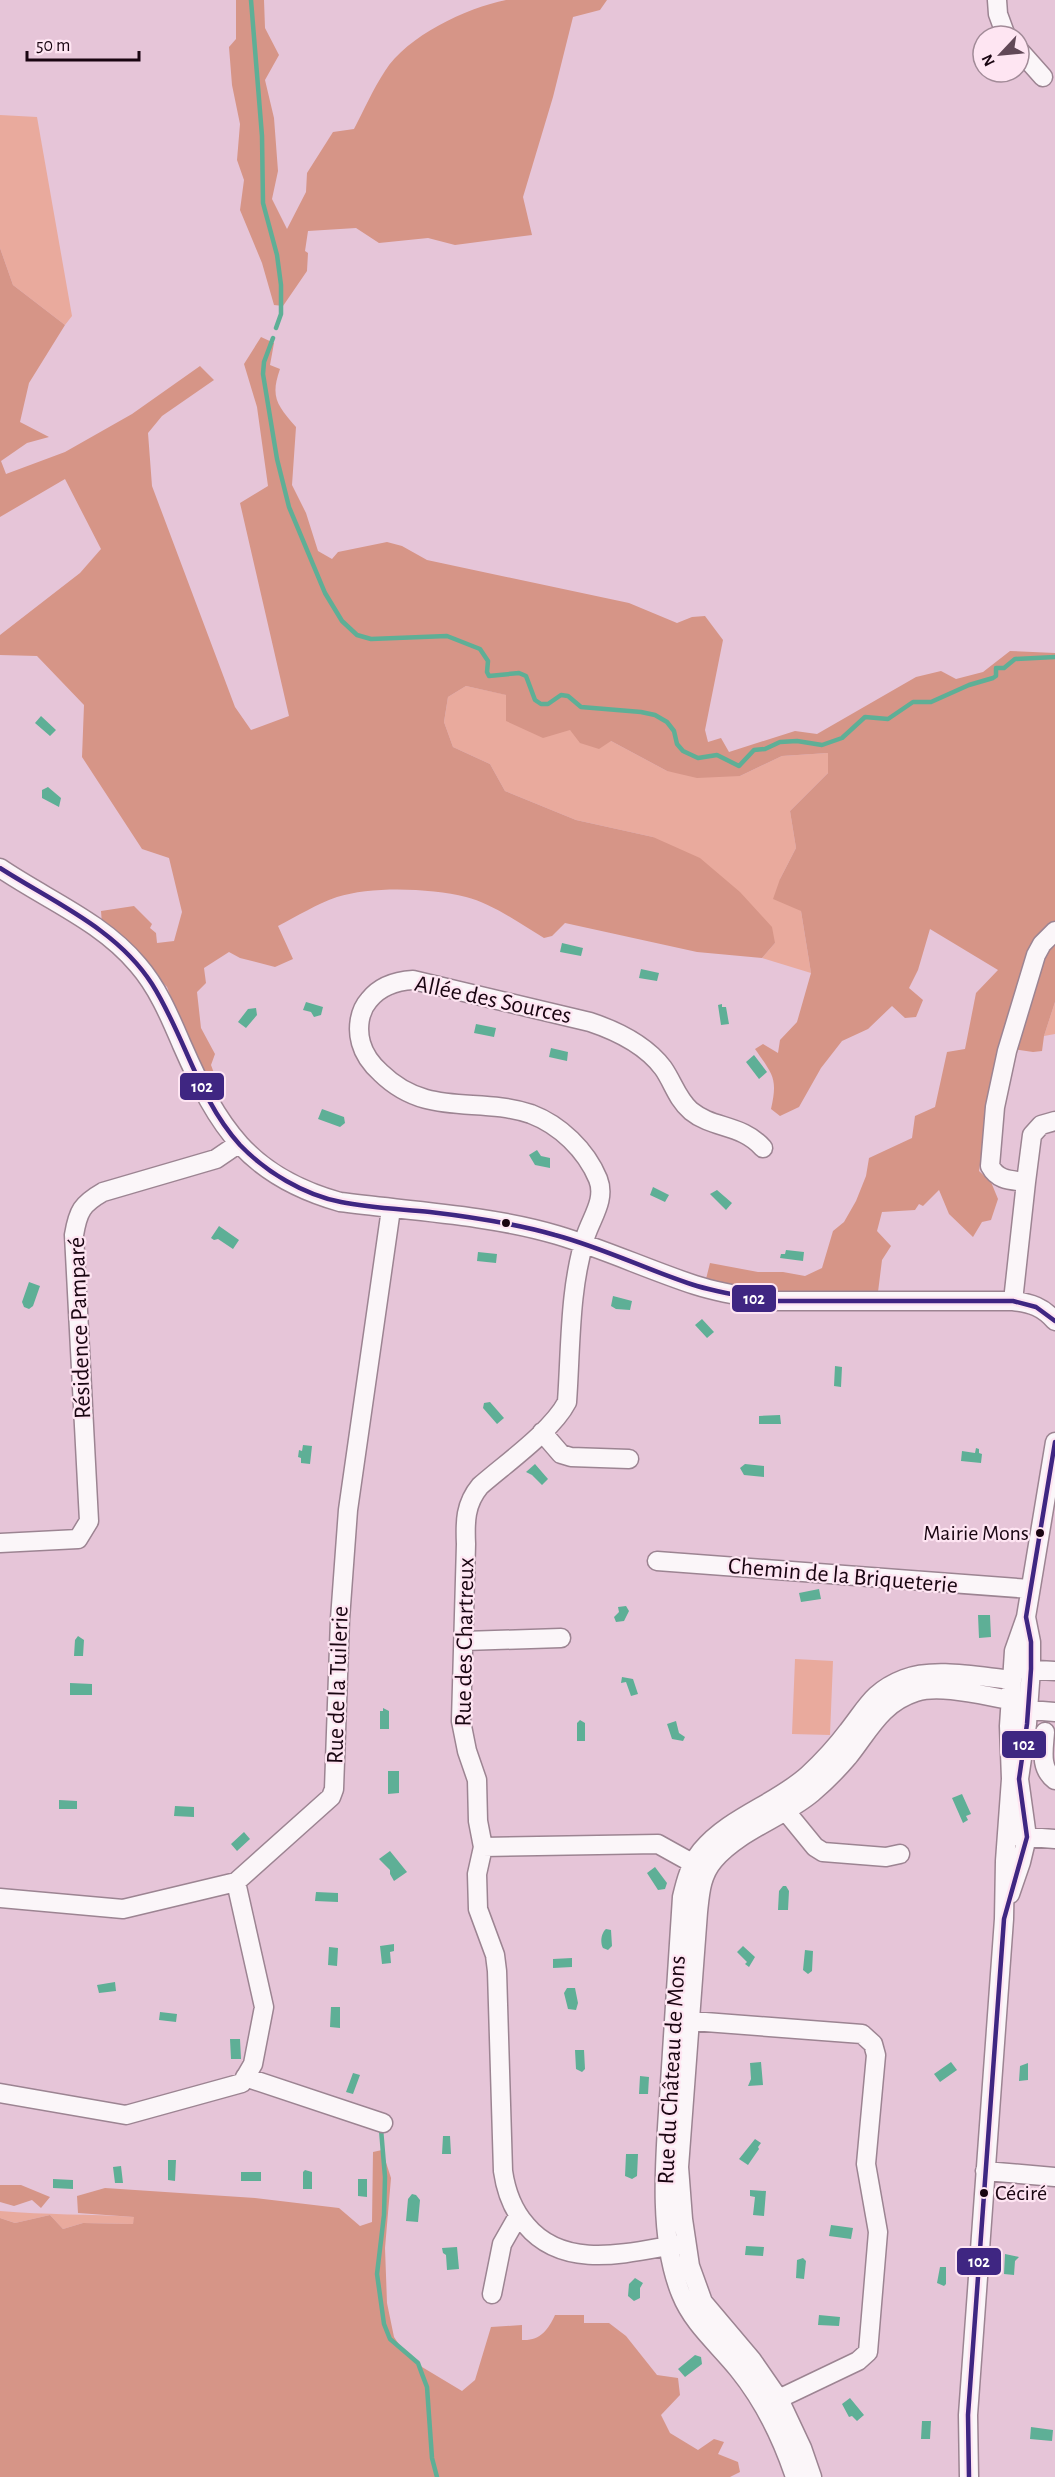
<svg xmlns="http://www.w3.org/2000/svg" width="1055" height="2477" font-family="'Alegreya Sans',sans-serif">
<style>
.green{fill:#e9aa9d}
.forest{fill:#d69587}
.water{fill:#5eaf96}
.lines{fill:none;stroke-linecap:round;stroke-linejoin:round}
.stream{stroke:#5eaf96;stroke-width:4.5}
.minor-casing{stroke:#9c8492;stroke-width:21}
.minor{stroke:#fbf6f9;stroke-width:18}
.bus-1-casing{stroke:#fee5f2;stroke-width:9}
.bus-1{stroke:#3f2682;stroke-width:4.5}
.bus-dot{fill:#190511;stroke:#fee5f2;stroke-width:2}
.labels{text-anchor:middle;dominant-baseline:central;stroke-width:4.5;stroke-linejoin:round;paint-order:stroke}
.bus-label{font-size:22px;fill:#190511;stroke:#fee5f2;text-anchor:end}
.street-label{font-size:24px;fill:#190511;stroke:#fee5f2}
.line-badge{stroke:#fee5f2;stroke-width:2}
.badge-label{font-size:16px;text-anchor:middle;font-weight:bold;fill:#fff}
</style>
<rect width="100%" height="100%" fill="#e6c5d8"/>
<path class="green" d="M0,115l37,2 35,199 -7,9 -52,-40 -13,-37z
M466,686l41,9 63,35 41,11 56,30 73,5 42,-20 46,-3v20l-38,38 6,37 -16,31 21,32 10,62 -49,-15 13,-15 -122,-106 -77,-17 -71,-29 -15,-27 -37,-17 -9,-25 4,-25z
M1055,1002v32l-11,2z
M795,1659l38,2 -3,74 -38,-1z
M0,2211c45,4 90,3 135,6l-2,7 -50,-1 -20,6 -13,-14 -35,8 -15,-5z"/>
<path class="forest" d="M236,0h28l1,28 14,27 -14,25 9,38 4,53 -6,28 15,30 19,-37 1,-19 26,-41 21,-3c10,-19 19,-40 31,-58 22,-35 81,-63 121,-71h101l-7,10 -27,7 -20,80 -30,100 9,38 -77,10 -27,-7 -49,5 -23,-15 -48,3 -3,20 3,2 -1,18 -24,35 -9,-1 -12,-42 -22,-53 4,-30 -7,-20 3,-36 -8,-39 -3,-38 7,-8z
M0,248l13,37 52,40 -36,58 -9,39 29,15 -22,6 -26,18 5,13 59,-22 67,-38 68,-48 14,14 -52,36 -14,17 4,53 83,221 16,23 38,-14 -49,-213 28,-17 -11,-79 -13,-43 17,-27 13,6 -4,22 10,4c-10,28 -3,36 16,58l-4,58 14,28 12,38 14,8 6,-7 49,-10 15,4 25,14 202,43 48,20 15,-6 13,-1 18,24 -18,90 3,12 13,-4 8,14 66,-21 22,3 99,-57 25,-6 15,8 27,-7 27,-21 45,2v349l-11,34 -2,15 -9,1 -20,-3 -26,72 -8,50 12,11 7,17 -7,21 -9,2 -9,15 -24,-23 -10,-24 -16,16 -4,-2 -4,6 -33,2 -5,19 14,15 -9,14 -4,32h-118l-54,-13 4,-16 48,9h25l22,4 17,-8 11,-37 11,-9 12,-21 10,-25 3,-18 43,-20 3,-22 20,-9 12,-55 18,-3 11,-56 22,-23 -68,-41 -12,41 -9,18 14,12 -7,17 -11,1 -13,-12 -24,23 -26,12 -21,27 -22,39 -19,9 -9,-7c7,-31 2,-34 -16,-60l8,-5 15,9 2,-13 17,-18 14,-49 -10,-62 -28,-12 7,-20 16,-31 -6,-37 38,-38v-20l-46,3 -42,20 -43,2 -30,-7 -56,-30 -12,8 -19,-6 -10,-13 -27,8 -37,-17v-26l-40,-9 -18,11 -4,25 9,25 37,17 15,27 71,29 77,17 47,21 40,34 32,35 3,16 -13,15 -65,-6 -132,-29 -13,13 -8,2c-23,-14 -53,-35 -78,-41 -36,-9 -94,-11 -129,0 -20,7 -40,19 -59,29l15,33 -18,8 -35,-9 -11,-6 -25,16 2,15 -9,9 4,36 14,26 -4,11 7,19 -7,7 -32,-72 -12,-32 -65,-63 -1,-13 33,-5 18,18 -2,4 6,5 1,10 17,-2 8,-29 -13,-54 -27,-9 -60,-92 2,-52 -47,-49 -37,-1v-20l80,-62 21,-24 -36,-70 -65,38z
M382,2150l9,28 -6,70 2,55 7,34 6,9 22,21 40,24 13,-11 16,-53 31,-2v15c18,1 26,-10 33,-25h29v8h25l17,13 31,39 21,3 2,17 -19,20 9,18 28,17 16,-11 10,3 -6,12 20,8 2,10 -10,5h-730v-259l15,5 35,-8 13,14 20,-6 50,1 1,-7 -56,-4 -1,-17 28,-8 150,10 84,10 21,18 12,-4 1,-70z
M0,2185h21l29,12 -9,11 -9,-8 -18,6 -14,-4z"/>
<path class="water" d="M41,716l15,14 -6,6 -15,-13z
M48,787l13,11 -2,9 -17,-9v-8z
M562,943l21,5 -2,8 -21,-4z
M641,969l18,4 -2,8 -18,-3z
M306,1002l17,5 -2,8 -7,2 -3,-5 -8,-2z
M722,1004v3h4l3,17 -8,1 -3,-20z
M256,1008l1,7 -11,13 -8,-6 10,-13z
M476,1024l20,4 -2,9 -20,-4z
M551,1048l17,4 -1,9 -18,-4z
M754,1055l13,17 -8,7 -13,-17z
M322,1109l22,8 1,6 -5,4 -22,-8z
M537,1150l4,6 9,2v10l-15,-3 -6,-10z
M653,1187l16,8 -4,7 -15,-7z
M717,1190l15,13 -6,7 -16,-16z
M219,1226l20,14 -6,9 -15,-10 -4,1 -3,-2z
M786,1250l18,2 -1,9 -23,-3 1,-4h4z
M478,1252l19,2 -1,9 -19,-2z
M29,1282l11,4 -7,20 -4,3 -5,-2 -2,-5z
M613,1296l19,5 -2,9 -14,-1 -5,-3z
M702,1319l12,13 -7,6 -12,-13z
M835,1366l7,1 -1,20 -7,-1z
M490,1402l14,16 -7,6 -14,-16 1,-5z
M780,1415l1,9h-22v-8z
M303,1445l9,1 -2,18 -9,-1v-5l-3,-1 1,-7 3,1z
M976,1448l3,1v4l3,1 -1,9 -20,-2 1,-10 13,2z
M535,1464l13,15 -6,6 -10,-10 -6,-3z
M745,1464l19,2v11l-20,-2 -4,-7z
M819,1589l2,10 -20,3 -2,-9z
M626,1606l3,5 -5,10 -8,1 -2,-5 5,-5 -1,-5z
M978,1615h12l1,22 -12,1z
M78,1636l6,4 -1,16h-9l1,-16z
M622,1677l11,2 5,15 -7,2 -5,-14 -5,1z
M70,1683l22,1v11h-22z
M383,1708l6,3v18h-9v-18h3z
M580,1720l5,3v18h-8v-18z
M676,1721l3,12 6,4 -2,4 -11,-2 -5,-15z
M388,1771h11v22l-11,1z
M962,1794l9,20 -5,2 2,4 -5,3 -11,-25z
M59,1800l18,1v8h-18z
M175,1806l19,1v10l-20,-1z
M244,1832l6,7 -13,12 -6,-7z
M390,1851l17,21 -13,9 -4,-7v-4l-11,-11z
M655,1867l12,16 -2,6 -7,1 -11,-17z
M783,1886h3l3,5 -1,19h-10l1,-19z
M316,1892l22,1v9l-23,-1z
M606,1929l5,1 1,16 -4,4 -5,-2c-3,-5 -2,-15 3,-19z
M394,1944v7l-4,1 1,11 -9,1 -2,-18z
M743,1946l12,11 -6,10 -4,-3 2,-2 -10,-10z
M329,1947l9,1 -1,18 -9,-1z
M805,1950l8,1 -1,20 -4,3 -5,-4z
M572,1958v9l-19,1v-9z
M115,1982l1,9 -17,2 -2,-8z
M567,1988h8l3,15 -2,7 -8,-1 -4,-16z
M331,2007h9v21l-10,-1z
M160,2012l17,2 -1,8 -17,-2z
M230,2039h10l1,20h-10z
M575,2050h9l1,19 -3,3 -6,-3z
M761,2062l2,23 -15,1 3,-7 -1,-16z
M951,2062l6,8 -17,12 -6,-8z
M1028,2063v17l-9,1 1,-15z
M353,2073l7,2 -7,19 -7,-2z
M640,2076l9,1 -1,17h-9z
M443,2136h7l1,18h-9z
M755,2139l6,4 -3,4 1,2 -11,16 -9,-6z
M626,2154h12l-1,22 -5,3 -7,-3z
M168,2160h8l-1,21 -7,-1z
M121,2166l2,17h-8l-2,-16z
M305,2170l7,2v17h-9v-17z
M241,2172h20v9h-20z
M53,2179l20,1v9l-20,-1z
M358,2179h9v18l-9,-1z
M750,2190l16,1 -2,25 -11,-1 2,-18 -5,-1z
M412,2194l4,1 4,5 -2,22 -12,-1 2,-22z
M831,2225l22,3 -2,11 -22,-3z
M746,2246l18,1 -1,9 -18,-1z
M457,2247l2,22 -12,1 -1,-15 -3,-2 -1,-5z
M1005,2254l14,3 -4,4 -1,14 -10,-1z
M803,2258l3,3 -2,18 -8,-1 1,-18z
M940,2267h6v17l-2,2 -7,-3z
M635,2278l8,5 -3,5v10l-6,3 -6,-5 1,-12z
M819,2315l21,2 -1,9 -21,-1z
M695,2355l6,2 1,7 -17,13 -7,-8z
M850,2398l14,17 -7,6 -5,-5 -3,1 -7,-13z
M922,2421h9l-1,18h-9z
M1031,2427l22,3 -1,11 -22,-2z"/>
<g class="lines">
<path class="stream" d="M251,0l11,136 1,67 14,52 4,30v29l-5,14
M273,338l-9,24 -1,12 14,85 12,48 36,86 17,28 15,14 14,4 76,-3 33,13 8,12 -1,11 2,4 30,-3 7,3 9,24 6,4h7l13,-9 7,1 13,11 60,5 14,3 12,7 7,9 3,13 6,7 15,7 19,-3 22,11 15,-16 11,-1 15,-7 17,-1 25,4 20,-7 23,-21 23,2 25,-17h18l38,-17 24,-7 3,-2v-8h8l11,-9 40,-2
M381,2129l4,48 -1,38 -7,59 7,50 6,15 28,24 4,11 5,13 5,71 5,19"/>
<g class="minor-casing">
<path id="minor" d="M997,0l1,14 8,22
M1019,50l24,27
M0,868c47,32 101,53 138,97 20,23 32,52 44,80 36,82 66,131 158,157 70,9 150,13 217,33 47,14 92,35 138,50 25,8 50,12 76,16h242c18,2 30,6 42,20
M1026,1182l6,-47 9,-10 14,-4
M1013,1301l13,-119c-15,-2 -28,-1 -36,-16l5,-59 12,-56 29,-96 6,-11 13,-13
M542,1432l19,22 10,3 58,2
M0,1543l78,-4 11,-18 -15,-286c4,-24 8,-31 29,-43l113,-33 22,-15
M657,1561l373,28
M464,1641l97,-3
M1021,1669l34,2
M1018,1709l37,3
M1045,1732c-1,17 -6,36 10,48
M779,1803l36,44 8,5 63,5 14,-3
M1015,1836l40,3
M483,1847l175,-3 45,25
M1010,1894l11,-32 6,-25 -8,-58 8,-55 4,-55v-27l-5,-25
M0,1898l123,11 113,-27 95,-85 3,-8 6,-170 8,-109 43,-301
M679,2020l183,14 11,10 3,11 -10,109 12,68 -10,120 -10,9 -90,43
M245,2077l138,46
M0,2093l126,22 116,-32 11,-19 11,-57 -28,-125
M985,2171l70,6
M686,2243c-53,8 -120,30 -160,-18 -14,-16 -20,-33 -23,-54l-6,-200 -2,-16 -17,-46 -1,-35 6,-27 -5,-26 -1,-41 -10,-29 -6,-30 5,-177c-1,-22 -1,-40 14,-58 25,-22 72,-55 87,-84 4,-56 2,-113 19,-167 6,-18 20,-36 12,-56 -12,-29 -38,-54 -67,-65 -54,-18 -104,4 -150,-41 -9,-8 -17,-19 -20,-30 -4,-14 -2,-32 8,-43 11,-14 27,-19 44,-20l177,42c27,9 55,22 73,46 10,14 14,31 28,43 22,18 51,13 72,37
M492,2294l10,-50 16,-28
M795,2477c-13,-39 -31,-76 -57,-108 -20,-25 -45,-45 -57,-75 -25,-61 -15,-147 -11,-211 4,-62 8,-124 12,-186 4,-17 8,-32 19,-46 28,-34 75,-47 107,-76 15,-14 28,-28 40,-44 19,-24 25,-40 56,-52 30,-12 76,-2 108,1
M812,2477l-10,-29 -23,-49 -27,-39 -49,-58 -13,-36 -7,-47 -4,-52 19,-255c2,-19 3,-37 16,-52 26,-30 68,-42 98,-67 13,-11 25,-23 36,-36 21,-26 33,-54 68,-65 24,-8 69,4 95,8
M969,2477l-1,-62 36,-496 1,-58 6,-82 -2,-53 5,-75 12,-34 29,-175"/>
</g>
<use href="#minor" class="minor"/>
<g class="bus-1-casing">
<path id="bus-1" d="M0,868c53,34 117,61 152,116 33,52 46,115 88,161 26,27 64,50 101,57 29,6 60,7 89,10 42,5 84,11 125,23 49,13 94,36 142,51 24,7 49,11 74,15h242l23,6 19,14
M969,2477l-1,-62 36,-496 23,-82 -8,-58 8,-55 4,-55v-27l-5,-25 29,-175"/>
</g>
<use href="#bus-1" class="bus-1"/>
</g>
<g class="bus-dot">
<circle cx="506" cy="1223" r="5"/>
<circle cx="1040" cy="1533" r="5"/>
<circle cx="984" cy="2193" r="5"/>
</g>
<g class="labels">
<g class="bus-label">
<text x="1029" y="1533">Mairie Mons</text>
<text x="995" y="2193" text-anchor="start">Céciré</text>
</g>
<g class="street-label">
<text transform="translate(493 1000) rotate(12)">Allée des Sources</text>
<text transform="translate(80 1328) rotate(-92)">Résidence Pamparé</text>
<text transform="translate(843 1576) rotate(5)">Chemin de la Briqueterie</text>
<text transform="translate(465 1642) rotate(-89)">Rue des Chartreux</text>
<text transform="translate(338 1685) rotate(-88)">Rue de la Tuilerie</text>
<text transform="translate(672 2070) rotate(-87)">Rue du Château de Mons</text>
</g>
</g>
<g class="line-badge">
<rect x="179" y="1072" width="46" height="29" rx="6" fill="#3f2682"/>
<rect x="731" y="1284" width="46" height="29" rx="6" fill="#3f2682"/>
<rect x="1001" y="1730" width="46" height="29" rx="6" fill="#3f2682"/>
<rect x="956" y="2247" width="46" height="29" rx="6" fill="#3f2682"/>
</g>
<g class="badge-label">
<text x="202" y="1092">102</text>
<text x="754" y="1304">102</text>
<text x="1024" y="1750">102</text>
<text x="979" y="2267">102</text>
</g>
<g transform="translate(1001 54) rotate(244)"><circle r="28" fill="#fee5f2" stroke="#a28b98" stroke-width="1.5"/>
<path d="M0-4.5L10 22L0 15L-10 22Z" fill="#614857"/>
<text y="-9" font-size="16" font-weight="bold" text-anchor="middle" fill="#190511">N</text>
</g>
<path d="M27 51v9h112v-9" fill="none" stroke="#190511" stroke-width="3"/>
<text x="36" y="51" font-size="18" fill="#190511" stroke="#fee5f2" stroke-width="4.5" paint-order="stroke">50 m</text>
</svg>
